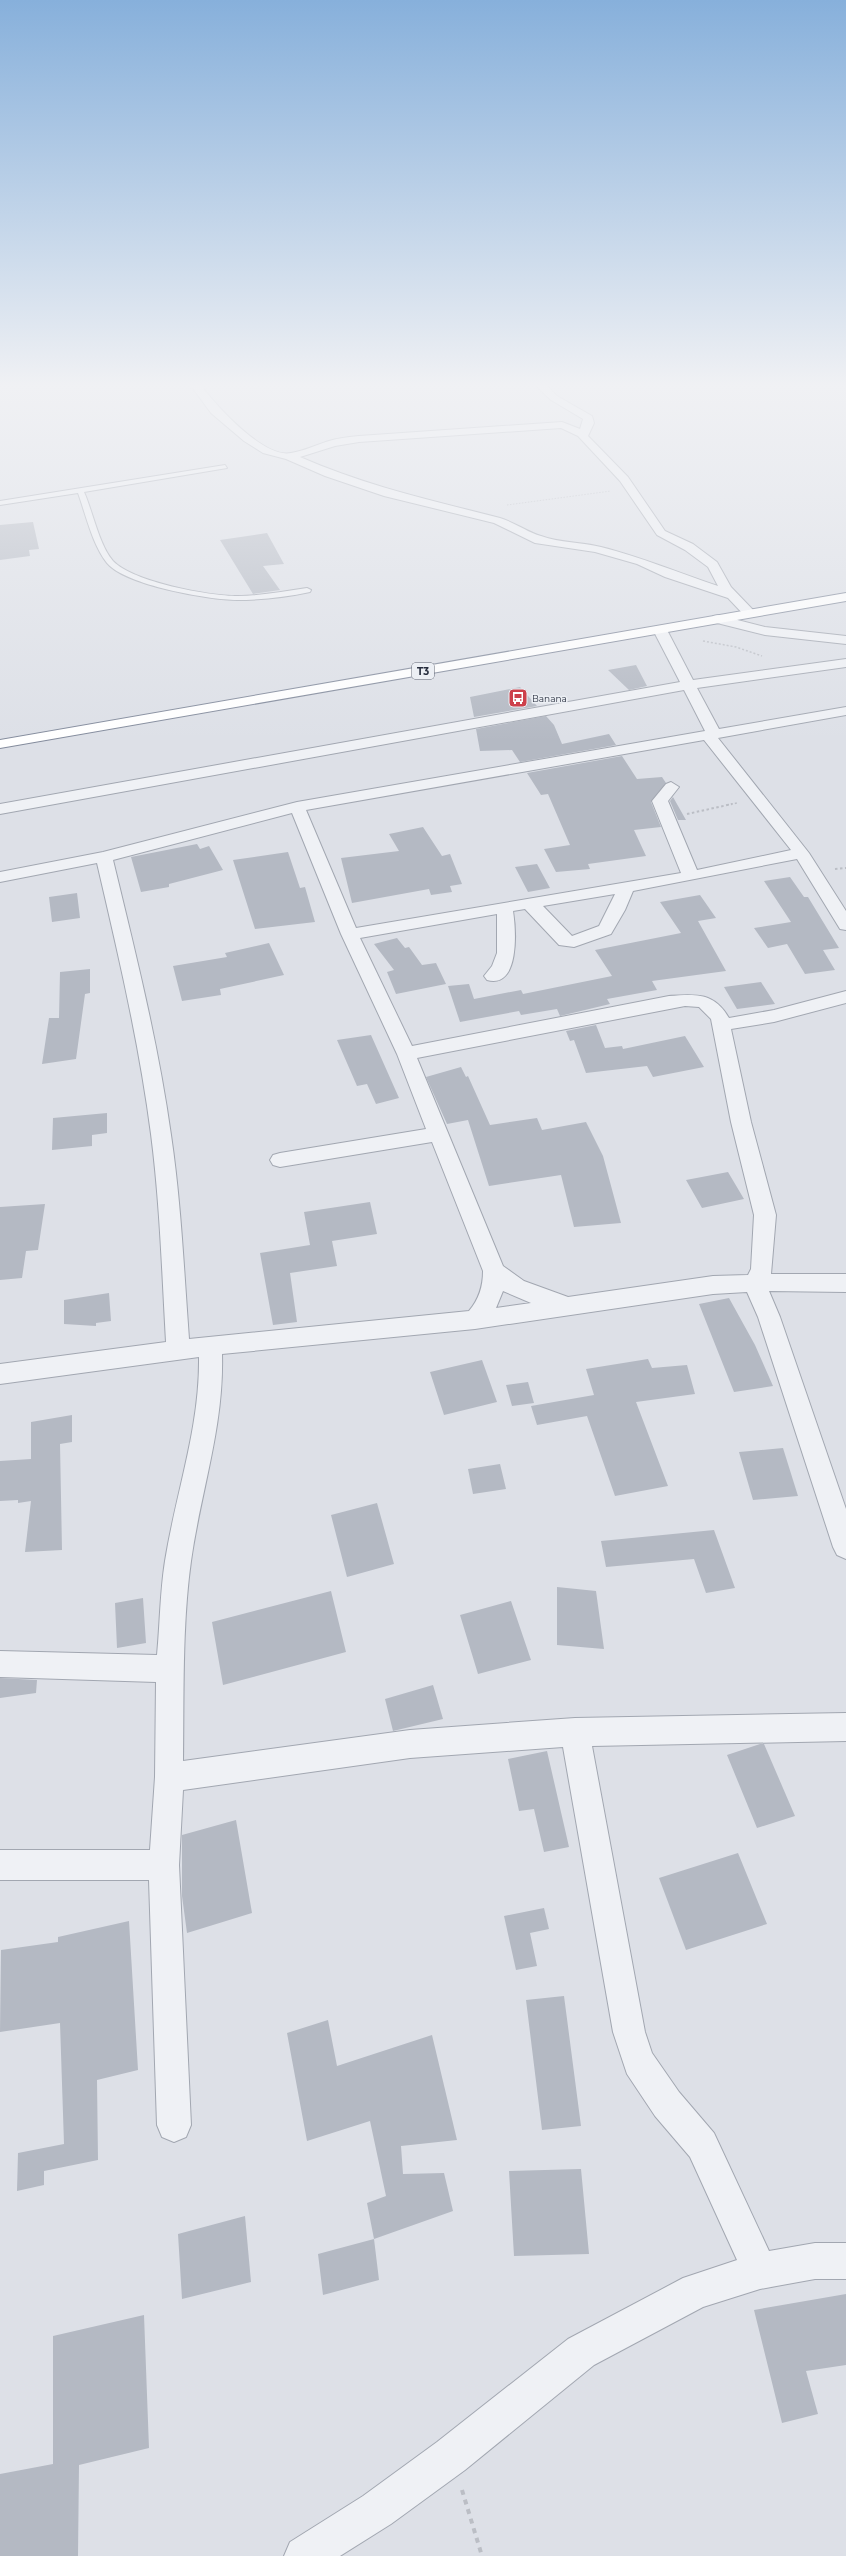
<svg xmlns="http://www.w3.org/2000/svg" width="846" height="2556" font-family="Montserrat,sans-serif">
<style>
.building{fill:#b4b9c3}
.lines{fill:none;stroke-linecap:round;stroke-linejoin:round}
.service-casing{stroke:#a2a7b1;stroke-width:2}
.minor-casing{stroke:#a2a7b1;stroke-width:2}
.trunk-casing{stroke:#848c9d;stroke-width:2}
.path-far3{stroke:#bbbec5;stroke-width:1;stroke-dasharray:1.5 1.5;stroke-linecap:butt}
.path-far2{stroke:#bbbec5;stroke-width:1.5;stroke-dasharray:2 2;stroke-linecap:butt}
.path-far1{stroke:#bbbec5;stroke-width:2;stroke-dasharray:2.5 2.5;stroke-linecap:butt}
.path{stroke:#bbbec5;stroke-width:4;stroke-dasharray:5 5;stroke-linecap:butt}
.service{fill:#eff1f5;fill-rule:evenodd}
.minor{fill:#eff1f5;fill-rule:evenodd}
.trunk{fill:#fff;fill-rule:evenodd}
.labels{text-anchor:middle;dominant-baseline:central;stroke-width:3;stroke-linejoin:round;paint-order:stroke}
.far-poi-label{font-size:9px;fill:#262d3d;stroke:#eceff4;text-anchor:start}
.shield{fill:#eceff4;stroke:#616774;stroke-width:1}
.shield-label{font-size:10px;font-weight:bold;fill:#262d3d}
</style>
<rect width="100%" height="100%" fill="#dde0e7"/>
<path class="building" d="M33,522l6,27 -10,1 1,6 -30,4v-35z
M267,533l17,31 -21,2 17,24 -27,4 -33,-54z
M636,665l11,21 -18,4 -21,-20z
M520,687l17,19 -63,11 -4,-20z
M546,716l8,9 8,19 47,-10 7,11 -96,17 -8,-12 -32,1 -4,-22z
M622,756l15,23 25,-2 4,6 -15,19 10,25 -27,3 12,26 -58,8 2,5 -34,3 -12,-23 26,-4 -22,-51 -7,1 -14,-22z
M673,797l13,23h-8l-8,-19z
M423,827l19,29 8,-2 12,30 -12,2 2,6 -21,3 -2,-6 -77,14 -11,-45 58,-7 -10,-17z
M197,844l3,5 9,-3 14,24 -54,14v3l-28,5 -10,-35z
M288,852l12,36 5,-1 10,35 -60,7 -22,-69z
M537,864l13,24 -22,4 -13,-25z
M790,877l14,20h4l31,51 -16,2 12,20 -30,4 -18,-30 -19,4 -14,-20 37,-6 -27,-41z
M77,893l3,25 -28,4 -3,-25z
M700,895l16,23 -18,3 28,50 -74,10 5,9 -50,9 3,5 -50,12 -3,-7 -36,6 -2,-4 -59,11 -12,-36 21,-2 5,15 47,-9 2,4 89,-18 -17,-26 86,-17 -21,-31z
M397,938l8,10 4,-1 13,18 14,-2 10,21 -50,10 -9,-22 7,-2 -20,-26z
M269,943l15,32 -64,14 1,6 -39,6 -9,-35 54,-9 -2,-4z
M90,969v24l-5,1 -9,65 -34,5 7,-46h10l1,-46z
M761,982l14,22 -38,5 -13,-22z
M596,1025l9,23 17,-2 1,3 62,-13 19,31 -51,10 -6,-11 -61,7 -12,-33 -4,1 -4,-10z
M371,1035l28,63 -23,6 -9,-20 -10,2 -20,-46z
M461,1067l5,10 2,-1 22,49 47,-7 5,12 44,-8 17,34 18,67 -47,4 -13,-52 -72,11 -21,-66 -21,4 -21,-47z
M107,1113v20l-15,2v11l-40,4 1,-32z
M728,1172l16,27 -42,9 -16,-28z
M370,1202l7,32 -45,7 5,25 -47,7 7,49 -24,3 -13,-72 50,-8 -6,-33z
M45,1204l-7,46 -12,1 -4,27 -22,2v-73z
M109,1293l2,28 -15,2v3l-32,-2v-24z
M729,1298l26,47 18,41 -39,6 -35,-88z
M648,1359l4,9 35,-3 8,29 -59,8 32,84 -53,10 -28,-80 -50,9 -6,-19 63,-11 -8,-26z
M482,1360l15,42 -53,13 -14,-43z
M528,1382l6,21 -22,3 -6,-21z
M72,1415v27l-12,2 2,106 -37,2 6,-51 -13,2v-3l-18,1v-40l31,-2v-37z
M783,1448l15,48 -45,4 -14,-48z
M500,1464l6,25 -33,5 -5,-25z
M377,1503l17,61 -47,13 -16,-62z
M714,1530l21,58 -29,5 -12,-34 -88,8 -5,-26z
M557,1587l39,4 8,58 -47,-4z
M331,1591l15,61 -123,33 -11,-63z
M143,1598l3,45 -29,5 -2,-45z
M511,1601l20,59 -53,14 -18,-59z
M0,1678l37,2 -1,13 -36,5z
M433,1685l10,34 -50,12 -8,-32z
M760,1744h4l31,72 -38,12 -30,-73z
M547,1751l22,96 -25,5 -10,-43 -15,2 -11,-52z
M236,1820l16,93 -65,20 -5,-37v-61z
M738,1853l29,71 -81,26 -27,-72z
M544,1908l5,21 -19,4 7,33 -21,4 -12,-54z
M129,1921l9,149 -41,10 1,80 -54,11v14l-27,6 1,-38 46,-9 -4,-121 -60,9 1,-82 57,-8v-5z
M564,1996l17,130 -39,4 -16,-130z
M328,2020l9,46 95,-31 25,105 -56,6 2,28 41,-1 9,38 -79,28 -7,-36 19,-7 -16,-75 -63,20 -20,-108z
M581,2169l8,85 -75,2 -5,-85z
M245,2216l6,66 -69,17 -4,-65z
M374,2239l5,41 -56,15 -5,-41z
M846,2294v71l-40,6 12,43 -36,9 -28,-113z
M144,2315l5,133 -70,17 -1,91h-78v-82l53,-10v-128z"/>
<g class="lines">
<g class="service-casing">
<path id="service" d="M225,465l2,3 -143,24c9,20 15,53 29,69 20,21 96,35 125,35 23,0 46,-5 69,-8l4,2 -1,2c-23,5 -50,8 -73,8 -28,0 -112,-15 -130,-37 -15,-19 -21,-48 -29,-70l-78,12v-4z"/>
</g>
<g class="minor-casing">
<path id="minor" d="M189,383h10c15,20 64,76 92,70 13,-2 25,-8 38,-12 10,-3 20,-4 30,-5l203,-14 18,7 3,-10 -32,-19 -18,-17h11l13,13 35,20 2,7 -6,13 40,41 37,54 28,13 24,18 14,25 25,26 -6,4 -5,-1 -17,-18 -63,-21 -28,-13 -42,-12 -60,-9 -41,-20 -110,-27 -59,-20 -39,-17 -23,-6 -19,-12 -33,-28zM561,428l17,8 42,45 37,54 28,15 23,17 10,19c-39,-13 -77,-29 -117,-39 -19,-5 -41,-4 -60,-11 -14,-4 -27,-14 -41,-18 -70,-18 -134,-32 -200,-61l35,-11 24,-4z
M718,615l47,12 81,9v8l-81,-9 -52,-13 -1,-3 1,-3z
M660,626l7,4 26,50 153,-21v8l-149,21 22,41 127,-22v8l-128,23 91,115 37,58v19l-6,-1 -43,-70 -164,32 -8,19 -14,24 -37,13 -15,-2 -34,-36 -12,2c3,19 7,78 -26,69l-3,-4 8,-10 5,-13v-39l-137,24 52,108 257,-50c27,-2 45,-4 60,22l45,-8 72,-19v12l-72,19 -43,7 20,93 25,93 -5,59h75v18l-77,-1 11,26 66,192v50l-9,-4 -4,-8 -75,-230 -11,-25 -34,2 -238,35 -253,25c2,73 -21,136 -31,207 -9,64 -7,135 -8,200l227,-31 165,-12 271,-5v28l-254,5 53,286 7,21 27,39 35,41 55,118 46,-8h31v36h-31l-55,10 -57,18 -109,58 -129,105 -74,54 -51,32h-56l6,-14 73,-46 74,-54 131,-103 115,-61 54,-18 -47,-103 -35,-41 -28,-42 -14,-42 -50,-285 -153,11 -227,32 -4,75 12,260 -5,12 -12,5 -12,-5 -5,-12 -8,-245h-149v-30h150l5,-73 1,-95 -156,-5v-26l157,4c3,-31 3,-63 8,-94 11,-69 35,-133 34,-204l-199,27v-20l166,-22c-4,-69 -6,-139 -15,-208 -12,-92 -33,-181 -54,-271l-97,19v-10l103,-20 194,-50 408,-71 -21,-41 -684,124v-10l680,-122 -27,-52zM704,740l87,110 -94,20 -29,-69 11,-14 -8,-5 -5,2 -14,17 29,72 -325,55 -50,-118zM292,813l49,121 56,120 29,75 -146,24 -7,2 -3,5 3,5 7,2 152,-25 51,129c0,16 -4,28 -14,40l-280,28c-5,-68 -8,-137 -18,-204 -13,-93 -36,-184 -58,-275zM615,894l-16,32 -27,10 -29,-30zM685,1006l14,1 12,12 20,103 23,93 -3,54 -3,6 -35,1 -145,21 -44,-16 -21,-15 -86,-208zM503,1291l28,12 -35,5z"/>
</g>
<g class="trunk-casing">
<path id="trunk" d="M846,593v8l-846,147v-8z"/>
</g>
<path class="path-far3" d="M507,505l104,-14"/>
<path class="path-far2" d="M703,641l33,6 26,9
M727,805l10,-2"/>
<path class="path-far1" d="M687,814l45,-10
M835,869l11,-1"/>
<path class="path" d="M462,2490l20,66"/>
<use href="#service" class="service"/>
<use href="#minor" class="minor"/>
<use href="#trunk" class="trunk"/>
</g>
<linearGradient id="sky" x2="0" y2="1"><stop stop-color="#87b0db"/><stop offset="0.52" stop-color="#f0f1f4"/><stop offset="1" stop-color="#f0f1f4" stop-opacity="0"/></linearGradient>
<rect width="846" height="741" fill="url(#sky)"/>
<defs>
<g id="bus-square" transform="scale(1)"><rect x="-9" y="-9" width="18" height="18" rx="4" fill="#cd404b" stroke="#eceff4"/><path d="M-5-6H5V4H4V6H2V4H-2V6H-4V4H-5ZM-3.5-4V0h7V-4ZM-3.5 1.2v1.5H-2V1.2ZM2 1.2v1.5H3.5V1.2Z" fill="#fff"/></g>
</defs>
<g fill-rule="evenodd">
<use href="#bus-square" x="518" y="698"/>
</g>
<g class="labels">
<g class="far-poi-label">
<text x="532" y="698">Banana</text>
</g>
<rect class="shield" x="412" y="663" width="22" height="16" rx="3"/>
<g class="shield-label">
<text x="423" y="671">T3</text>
</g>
</g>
</svg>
